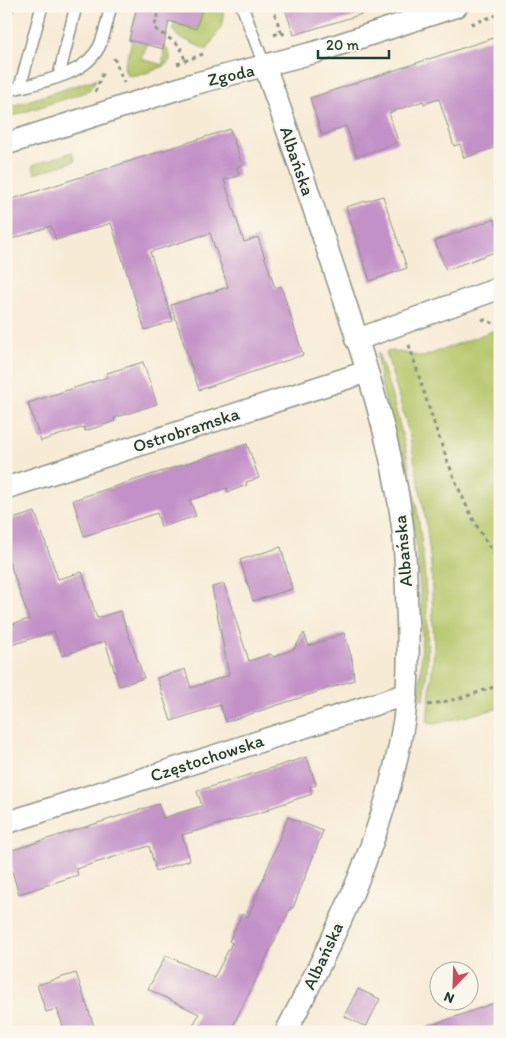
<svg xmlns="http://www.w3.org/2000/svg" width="506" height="1038" font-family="Itim,sans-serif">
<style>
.green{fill:#b5c669;stroke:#6a824e}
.building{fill:#c291c7}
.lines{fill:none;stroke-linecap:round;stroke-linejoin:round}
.lane-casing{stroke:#8b9485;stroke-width:14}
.street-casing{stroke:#8b9485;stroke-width:24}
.path{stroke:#8b9485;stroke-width:3;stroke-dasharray:4 4;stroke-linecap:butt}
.lane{stroke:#fff;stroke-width:11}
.street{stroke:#fff;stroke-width:21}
.labels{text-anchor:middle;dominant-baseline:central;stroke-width:4;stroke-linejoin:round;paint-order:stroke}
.street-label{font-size:18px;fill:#1f3d34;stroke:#fbf7ec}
</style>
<rect width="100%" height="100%" fill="#fbf7ec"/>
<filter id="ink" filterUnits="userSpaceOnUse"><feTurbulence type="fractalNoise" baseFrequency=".02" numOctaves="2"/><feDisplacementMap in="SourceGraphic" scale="10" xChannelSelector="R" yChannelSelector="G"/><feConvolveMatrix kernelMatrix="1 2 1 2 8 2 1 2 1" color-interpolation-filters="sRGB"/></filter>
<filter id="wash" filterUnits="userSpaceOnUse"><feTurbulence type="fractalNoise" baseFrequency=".0096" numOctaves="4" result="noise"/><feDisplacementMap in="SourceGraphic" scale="20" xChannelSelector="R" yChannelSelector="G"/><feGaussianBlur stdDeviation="1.12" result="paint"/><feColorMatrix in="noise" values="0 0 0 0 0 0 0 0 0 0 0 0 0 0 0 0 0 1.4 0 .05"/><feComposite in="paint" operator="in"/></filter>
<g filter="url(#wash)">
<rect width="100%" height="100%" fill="#f7ebd6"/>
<path class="green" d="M203,6l21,2 -2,17 -15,25 -30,-14 -4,-8 1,-5 22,6z
M133,38h17l-9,21 22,6 1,-20c3,4 7,9 6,14 -1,9 -36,19 -43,16l-3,-7z
M96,79l-6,10 -4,3 -80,26v-10z
M72,152l3,9 -40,13 -2,-9z
M500,299v409l-66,16 -7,-1 7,-74 -3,-85 -5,-42 -16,-85 -24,-85 8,-1 29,6 72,-27 4,-16 -5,-13z
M378,352c28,84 43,156 48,244 2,34 3,69 -2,103l-6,-1c9,-60 0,-156 -11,-216 -5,-27 -34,-111 -29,-130z"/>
<g id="blocks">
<path class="building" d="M137,6h66l-7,23 -27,-8 -6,28 -34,-9z
M284,6h90l1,4 -81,25z
M493,38l7,21v87l-36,12 -4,-14 -6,2 -15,-47 -15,5 -1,-3 -34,12 9,29 -41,15 -11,-31 -24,9 -12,-37z
M230,129l12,36 -5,2 2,9 -15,4 20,62 14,-5 17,51 6,-2 22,69 -104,35 -28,-85 57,-18 -18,-54 -60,19 23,69 -28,9 -34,-107 -55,17 -5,-14 -45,15v-40z
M383,196l24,72 -37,13 -24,-74z
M494,219l6,14v17l-54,20 -11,-29z
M143,362l14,42 -43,14 1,3 -14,5 -16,5 -1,-4 -43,14 -13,-38 80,-26 -1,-4z
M247,444l12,34 -13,4 1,3 -19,7 -1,-4 -37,12 6,16 -35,11 -4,-14 -73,23 -11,-36z
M35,512l23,67 24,-7 15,46 23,-7 24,67 -25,8 -14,-45 -43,15 -8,-25 -48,16v-21l23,-7 -23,-67v-31z
M281,547l11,42 -39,12 -13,-41z
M224,584l25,77 21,-7 4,3 20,-8 10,-16 5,13 35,-13 8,26 2,21 -128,42 -6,-17 -49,16 -14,-43 28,-9 6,19 38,-13 -17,-88z
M307,757l9,28 -6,2 2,7 -45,15 2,1 -87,25 8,25 -34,11 -7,-25 -73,23 2,6 -59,19 -13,-42 152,-48 5,14 39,-12 -5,-15z
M288,817l35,14 -30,77 -2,-1 -61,125h-40l9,-18 -51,-25 18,-34 48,23 18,-35 -3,-2 13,-27 6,3z
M76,973l20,59h-31l-8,-23 -11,3 -9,-27z
M358,989l22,10 -14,28 -22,-11z
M500,1001v23l-21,8h-58v-3z"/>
</g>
</g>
<g filter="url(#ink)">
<use href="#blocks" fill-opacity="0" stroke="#8b9485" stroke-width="1"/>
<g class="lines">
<g class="lane-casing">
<path id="lane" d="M242,6l23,61
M6,12l2,-6
M59,75l17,-69
M20,87l22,-81
M6,91c30,-9 77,-13 93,-44 6,-12 8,-27 12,-41"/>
</g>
<g class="street-casing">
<path id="street" d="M265,67c23,62 43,125 64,187 29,87 61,177 73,269 4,28 4,57 5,86 2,37 2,74 -3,111 -17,111 -67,213 -118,312
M6,144l187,-60 123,-32 141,-46
M356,340l144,-52
M6,488l360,-116
M6,823l401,-129"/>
</g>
<path class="path" d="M160,6l-6,22 26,18 5,14
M272,6l9,26
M357,6l9,7
M471,24l29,-10
M274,35l7,-3 5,4
M114,58l10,25
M177,64l26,-10
M95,92l8,-19
M482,319l18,7
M409,345c21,65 48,163 91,216
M428,705l33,-7 39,-13"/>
<use href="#lane" class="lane"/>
<use href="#street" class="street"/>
</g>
</g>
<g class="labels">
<g class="street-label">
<text transform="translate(231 75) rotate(-13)">Zgoda</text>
<text transform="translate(297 161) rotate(71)">Albańska</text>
<text transform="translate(186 430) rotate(-18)">Ostrobramska</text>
<text transform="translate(403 551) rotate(-95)">Albańska</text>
<text transform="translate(207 758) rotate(-18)">Częstochowska</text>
<text transform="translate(323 956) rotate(-65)">Albańska</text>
</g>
</g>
<rect width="506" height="1038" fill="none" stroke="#fbf7ec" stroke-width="25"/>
<g transform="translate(454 986) rotate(203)"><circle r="24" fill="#fbf7ec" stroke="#a3ada2"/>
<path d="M0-4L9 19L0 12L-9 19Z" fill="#d1495b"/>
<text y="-8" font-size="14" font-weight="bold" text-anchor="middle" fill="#1f3d34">N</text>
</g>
<path d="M318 50v8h71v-8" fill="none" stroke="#1f3d34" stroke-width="2.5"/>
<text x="326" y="50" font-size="15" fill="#1f3d34" stroke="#fbf7ec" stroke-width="4" paint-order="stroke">20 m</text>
</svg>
